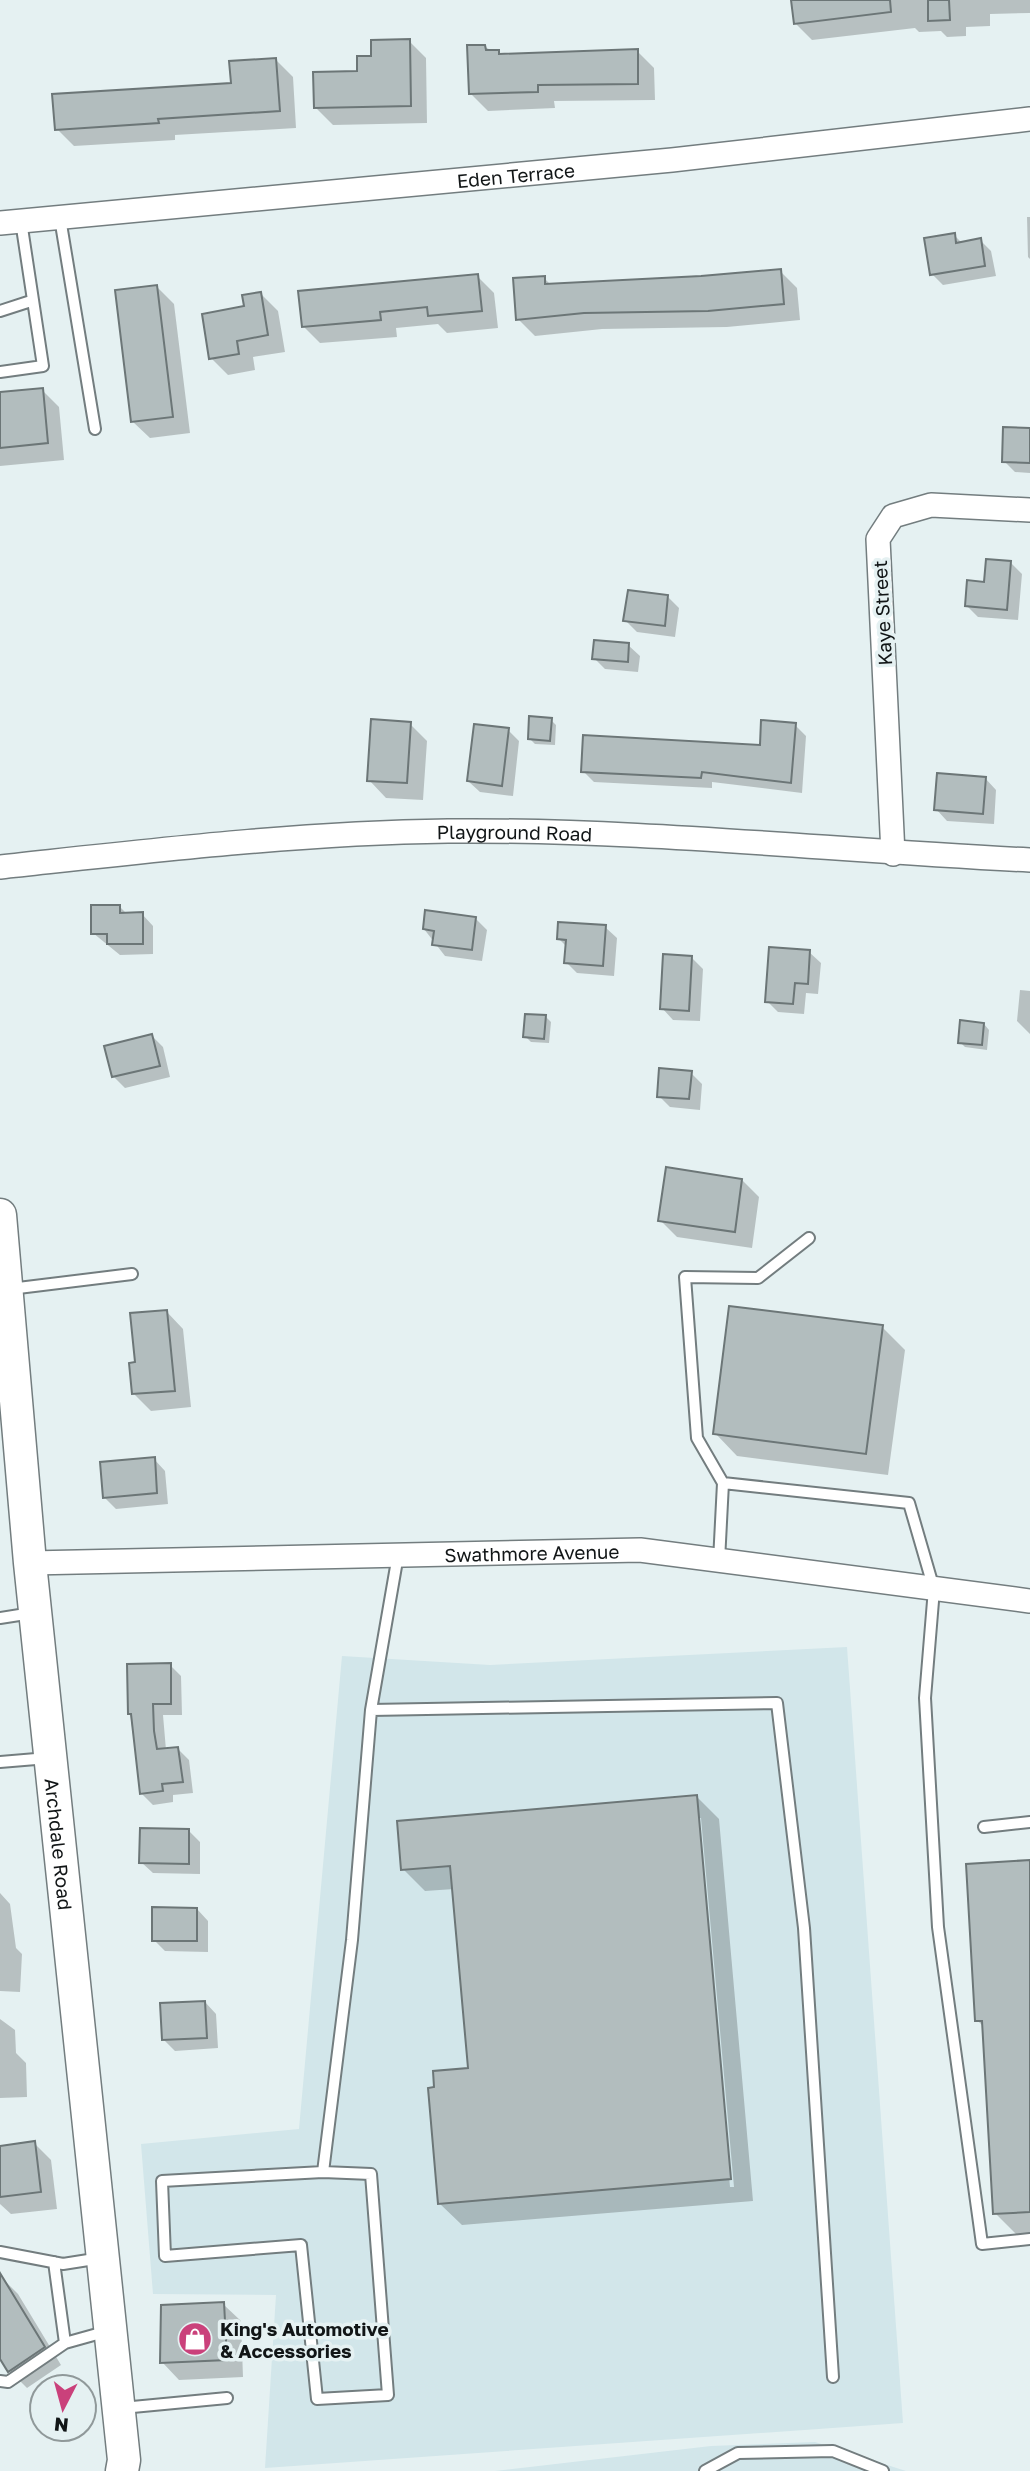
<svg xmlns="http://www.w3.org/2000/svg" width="1030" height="2471" font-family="'Golos Text',sans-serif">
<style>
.built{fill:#d2e6ea}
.shadow{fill:#0003;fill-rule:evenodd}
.building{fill:#b2bdbe;stroke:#6c7677;stroke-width:2}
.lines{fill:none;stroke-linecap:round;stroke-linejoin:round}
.lane-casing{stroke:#737d7f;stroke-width:14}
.street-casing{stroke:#737d7f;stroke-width:26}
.secondary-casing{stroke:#737d7f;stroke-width:35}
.lane{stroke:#fff;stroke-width:10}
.street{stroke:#fff;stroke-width:23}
.secondary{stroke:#fff;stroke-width:32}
.labels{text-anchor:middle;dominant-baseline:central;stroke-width:7;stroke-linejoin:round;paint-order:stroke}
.street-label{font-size:19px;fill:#111516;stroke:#e5f1f2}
.poi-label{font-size:19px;font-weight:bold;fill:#111516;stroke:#e5f1f2;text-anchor:start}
</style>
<rect width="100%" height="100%" fill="#e5f1f2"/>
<path class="built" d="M847,1647l56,776 -638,45 11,-173 -123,-1 -12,-150 158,-15 43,-473 148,9z
M815,2442l91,29h-411l216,-25z"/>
<path class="shadow" d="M793,0h237v13l-40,1v12l-24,1v9l-19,1 -6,-6 -22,1 -4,-4 -103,12 -17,-17z
M409,41l17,17 1,65 -94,2 -17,-17 57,-50z
M485,47l17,9 135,-5 17,17 1,32 -101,1 1,7 -67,3 -17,-17z
M276,60l17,17 3,51 -121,7v5l-101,6 -17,-17 175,-45z
M1027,217h3v42l-2,-2z
M954,235l8,8 18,-3 11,11 5,25 -53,9 -11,-11z
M780,271l17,17 3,32 -73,7 -125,2 -67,7 -17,-17 26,-41 7,7 150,-7z
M477,276l17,17 4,35 -51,5 -9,-9 -42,4 1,9 -77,6 -17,-17z
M157,287l17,17 16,129 -40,5 -18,-17z
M260,293l18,18 7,41 -32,5 2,13 -27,5 -17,-17 35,-50z
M42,390l17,17 5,53 -64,6v-72z
M1030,430v43l-15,-1 -11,-11z
M1011,563l11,11 -4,46 -40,-3 -11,-11z
M668,597l11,11 -4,29 -38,-5 -12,-12z
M628,645l12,11 -2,16 -33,-3 -11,-11z
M551,720l5,5 -1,20 -20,-1 -6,-6z
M410,724l17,17 -4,59 -37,-2 -17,-18z
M795,725l11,11 -4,57 -90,-11v6l-118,-6 -11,-11 178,-24z
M508,730l11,11 -6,55 -33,-4 -12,-11z
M985,778l11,12 -2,34 -47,-3 -11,-12z
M119,906l8,8h15l11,12v28l-33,1 -27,-22z
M475,918l12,12 -5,31 -37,-5 -21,-27z
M605,927l12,11 -3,38 -37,-3 -11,-11 1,-15 -8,-8z
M809,952l12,11 -3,31 -12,-1 -2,21 -26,-2 -11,-11z
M692,958l11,11 -3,52 -27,-1 -11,-12z
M1020,990l10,1v43l-13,-13z
M546,1017l5,5 -2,21 -18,-1 -6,-6z
M984,1024l5,6 -2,20 -22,-3 -5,-5z
M152,1036l11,11 7,30 -45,11 -11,-11z
M691,1073l11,11 -2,26 -30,-3 -11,-11z
M742,1180l17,17 -7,51 -75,-11 -17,-17z
M166,1311l17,18 8,78 -40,4 -17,-17 2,-30z
M882,1327l23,23 -17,125 -151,-19 -22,-23z
M154,1459l11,12 3,33 -52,5 -12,-12z
M170,1665l11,11 1,39h-19l3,35 12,-1 11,11 4,33 -20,2v7l-20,3 -12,-12 -11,-80z
M697,1797l22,22 34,382 -291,24 -23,-22 31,-134 -16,-180 -29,2 -22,-22zM698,1818h3l33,369h-4z
M189,1831l11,11v32l-47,-1 -12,-11z
M1030,1862v373l-12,1 -23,-23 -11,-186 -7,-7z
M0,1893l10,11 6,44 6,6 -2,38 -20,-1z
M197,1909l11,12v31l-43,-1 -11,-11z
M205,2002l11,12 2,34 -43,3 -12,-12z
M0,2019l15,11 1,23 10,10 1,34 -27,1z
M34,2143l17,17 6,49 -46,5 -11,-10v-57z
M3,2279l15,15 43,71 -34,23 -17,-17 -10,-15z
M223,2304l18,17 2,56 -64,3 -17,-18 -2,-30z"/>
<path class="building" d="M791,0h99l1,12 -97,12z
M928,0h21l1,20 -22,1z
M410,39l1,67 -97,2 -1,-36 44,-1v-15h14v-16z
M467,45h18l1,5h13v4l139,-5v35l-100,1v7l-69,2z
M276,58l4,53 -122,8 1,4 -104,7 -3,-36 179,-11 -2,-22z
M955,233l1,10 25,-5 4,28 -55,9 -6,-37z
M781,269l3,35 -76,7 -124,2 -68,7 -3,-42 32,-2v8l156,-8z
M478,274l4,37 -54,5 -1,-9 -47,5 1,8 -79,7 -4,-36z
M157,285l16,132 -42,5 -16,-132z
M261,292l7,43 -31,6 2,13 -30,5 -7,-45 42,-8 -2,-11z
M43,388l5,55 -48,5v-56z
M1003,427l27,1v35l-28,-1z
M986,559l25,2 -4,49 -42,-4 2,-26 17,2z
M628,590l40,5 -3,31 -42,-5z
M594,640l35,3 -1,19 -36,-3z
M529,716l23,2 -2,23 -22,-2z
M371,719l40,3 -4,61 -40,-2z
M761,720l35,3 -5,60 -89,-11 -1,6 -120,-6 2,-37 177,10z
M474,724l35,4 -7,58 -35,-5z
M937,773l49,4 -3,37 -49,-4z
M91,905h29v8l23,-1v32h-36v-10h-16z
M425,910l51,7 -4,33 -40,-5 2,-14 -11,-2z
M558,922l48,3 -3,41 -39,-3 2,-23 -9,-1z
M769,947l41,3 -2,34 -13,-1 -2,21 -28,-2z
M663,954l29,2 -3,55 -29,-2z
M525,1014l21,1 -2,24 -21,-2z
M960,1020l24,3 -2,22 -24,-2z
M152,1034l8,32 -48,11 -8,-31z
M659,1068l33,3 -3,28 -32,-2z
M666,1167l76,12 -7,53 -77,-11z
M729,1306l154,19 -17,129 -153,-20z
M167,1310l8,81 -43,3 -3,-31 6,-1 -5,-49z
M155,1457l2,36 -54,5 -3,-36z
M171,1663v41h-18l1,27 3,18 21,-2 5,35 -21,2 1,7 -23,3 -9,-80h-3l-1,-50z
M697,1795l34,384 -293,25 -10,-116 6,-1 -1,-16 35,-3 -18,-202 -49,4 -4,-49z
M140,1828l49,1v35l-50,-1z
M1030,1860v352l-37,2 -11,-193h-7l-9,-157z
M152,1907l45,1v33h-45z
M205,2001l2,37 -45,2 -2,-37z
M35,2141l6,51 -41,5v-51z
M0,2273l45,74 -37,25 -8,-13z
M224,2302l3,58 -67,3 1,-58z"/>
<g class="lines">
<g class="lane-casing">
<path id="lane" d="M60,218l35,211
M0,311l31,-10
M0,372l43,-6 -22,-145
M10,1289l122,-15
M723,1483l186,20 25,86 -9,109 13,229 44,317 48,-5
M719,1561l4,-78 -26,-45 -12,-161 73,1 51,-40
M0,1618l32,-5
M371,1710l406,-7 27,225 29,449
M0,1762l48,-4
M984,1827l46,-5
M323,2172l48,2 17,221 -71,4 -16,-154 -136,11 -3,-75 161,-9 29,-232 19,-230 27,-155
M0,2252l63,12 38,-6
M54,2262l11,81
M0,2381l8,1 57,-39 43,-12
M122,2408l105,-10
M705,2471l33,-18 95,-2 50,20"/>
</g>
<g class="street-casing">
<g id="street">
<path id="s1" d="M0,223l672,-63 358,-41"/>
<path d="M893,854l-15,-315 15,-23 38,-11 99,5"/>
<path id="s2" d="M0,867c149,-16 298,-34 448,-36 194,-2 388,20 582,29"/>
<path id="s3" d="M30,1563l610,-13 390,51"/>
</g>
</g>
<g class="secondary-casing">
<g id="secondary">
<path id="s4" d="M0,1215l30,348 94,897 -2,11"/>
</g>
</g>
<use href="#lane" class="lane"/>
<use href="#street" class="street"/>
<use href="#secondary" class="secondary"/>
</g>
<defs>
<g id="shop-disc" transform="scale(1.75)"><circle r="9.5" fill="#ca417b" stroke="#e5f1f2"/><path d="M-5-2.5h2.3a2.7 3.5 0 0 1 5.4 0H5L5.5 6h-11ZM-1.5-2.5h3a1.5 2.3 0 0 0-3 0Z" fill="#fff"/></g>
</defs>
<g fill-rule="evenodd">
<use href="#shop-disc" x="195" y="2339"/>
</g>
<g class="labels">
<g class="street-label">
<text stroke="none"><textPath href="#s1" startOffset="518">Eden Terrace</textPath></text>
<text transform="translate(882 613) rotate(-93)">Kaye Street</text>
<text stroke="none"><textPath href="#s2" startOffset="516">Playground Road</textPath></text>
<text stroke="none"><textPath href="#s3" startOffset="502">Swathmore Avenue</textPath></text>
<text stroke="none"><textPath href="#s4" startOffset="632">Archdale Road</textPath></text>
</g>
<g class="poi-label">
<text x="220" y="2328">King's Automotive<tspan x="220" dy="22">&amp; Accessories</tspan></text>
</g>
</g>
<g transform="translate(63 2408) rotate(186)"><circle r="33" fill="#e5f1f2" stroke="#90999a" stroke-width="2"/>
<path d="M0-5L12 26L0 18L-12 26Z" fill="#ca417b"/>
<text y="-10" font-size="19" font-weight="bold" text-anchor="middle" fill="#111516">N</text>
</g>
</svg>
